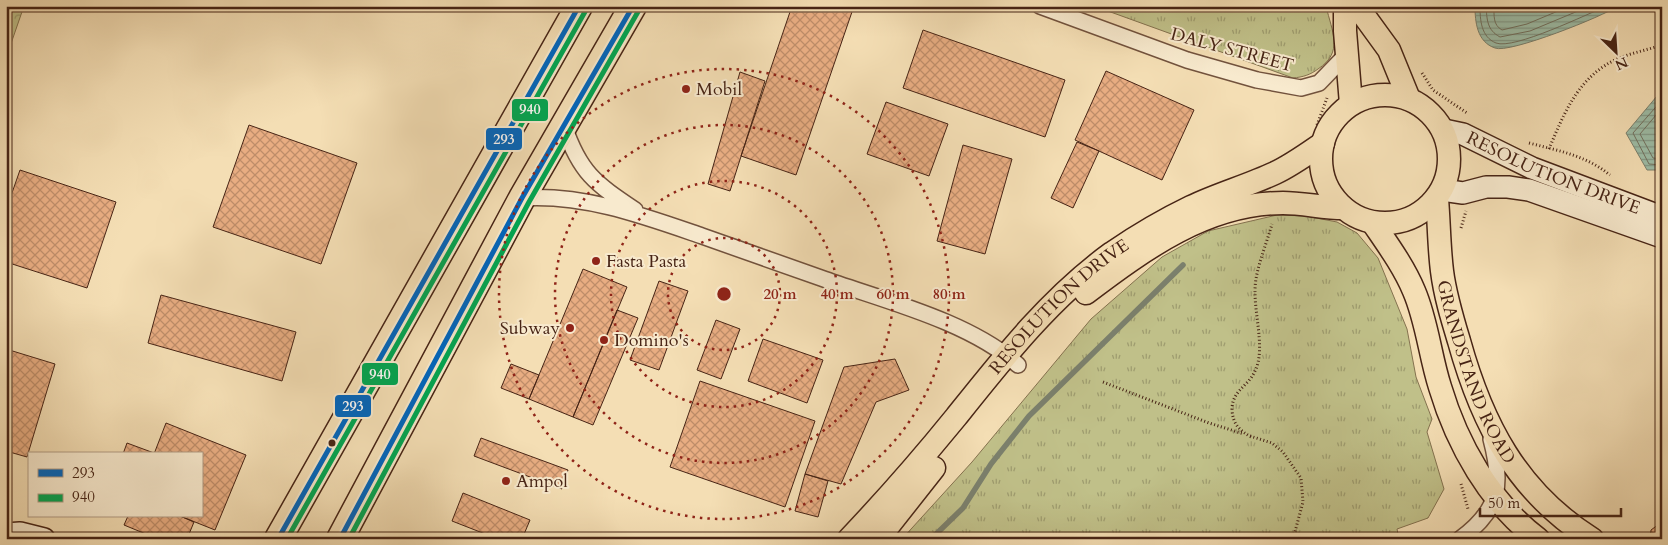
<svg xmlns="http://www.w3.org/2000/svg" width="1668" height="545" font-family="Cardo,serif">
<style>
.grass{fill:url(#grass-tufts);stroke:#84724f}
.forest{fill:url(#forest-crowns);stroke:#84724f}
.water{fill:url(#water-rules);stroke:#7b806d}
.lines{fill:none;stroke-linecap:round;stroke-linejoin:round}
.shore{stroke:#72705e;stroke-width:1}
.stream{stroke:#7b806d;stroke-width:5.5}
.building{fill:url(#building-cross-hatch);stroke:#472415}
.street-casing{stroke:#72523d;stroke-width:18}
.secondary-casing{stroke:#472415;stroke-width:24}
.primary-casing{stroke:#472415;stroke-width:25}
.highway-casing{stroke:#472415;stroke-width:29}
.path{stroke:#472415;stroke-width:3;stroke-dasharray:1 2.5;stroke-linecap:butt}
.street{stroke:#f8eace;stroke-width:15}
.secondary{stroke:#f8eace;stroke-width:21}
.primary{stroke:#f4deb4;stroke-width:22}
.highway{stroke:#f4deb4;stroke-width:26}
.bus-1-casing{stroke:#f8eace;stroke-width:9}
.bus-2-casing{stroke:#f8eace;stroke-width:9}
.bus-1{stroke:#0065bd;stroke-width:5}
.bus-2{stroke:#00a651;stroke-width:5}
.ring{fill:none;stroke:#8f2418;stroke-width:2.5;stroke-dasharray:2.5 5}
.poi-dot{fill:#8f2418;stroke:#f8eace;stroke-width:2}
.bus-dot{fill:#472415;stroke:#f8eace;stroke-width:2}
.labels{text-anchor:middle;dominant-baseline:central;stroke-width:4;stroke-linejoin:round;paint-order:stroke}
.street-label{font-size:18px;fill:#472415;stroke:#f8eace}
.poi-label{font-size:18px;fill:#472415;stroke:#f8eace;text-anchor:start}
.centre{fill:#8f2418;stroke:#f8eace;stroke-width:2.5}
.ring-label{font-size:15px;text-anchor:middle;font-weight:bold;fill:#8f2418;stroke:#f8eace;stroke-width:4;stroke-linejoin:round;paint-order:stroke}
.line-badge{stroke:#f8eace;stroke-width:2}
.badge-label{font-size:14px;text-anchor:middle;font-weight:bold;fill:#fff}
</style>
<defs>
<pattern id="grass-tufts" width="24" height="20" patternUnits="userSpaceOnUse" patternTransform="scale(1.25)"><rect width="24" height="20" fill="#c0c089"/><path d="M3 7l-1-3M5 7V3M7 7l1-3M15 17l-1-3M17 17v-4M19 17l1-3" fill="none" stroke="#9e9c6f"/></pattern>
<pattern id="forest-crowns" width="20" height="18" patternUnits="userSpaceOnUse" patternTransform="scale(1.25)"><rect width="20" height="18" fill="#c0c089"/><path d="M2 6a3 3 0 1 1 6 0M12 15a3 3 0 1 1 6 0" fill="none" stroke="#9e9c6f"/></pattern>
<pattern id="water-rules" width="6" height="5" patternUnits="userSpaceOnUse" patternTransform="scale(1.25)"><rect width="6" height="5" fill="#9dbda7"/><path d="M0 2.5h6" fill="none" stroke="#829987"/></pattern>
<pattern id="building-cross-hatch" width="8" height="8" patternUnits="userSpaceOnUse" patternTransform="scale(1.25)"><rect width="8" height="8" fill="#e8ad82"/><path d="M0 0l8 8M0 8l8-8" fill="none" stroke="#be8d69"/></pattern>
</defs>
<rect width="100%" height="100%" fill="#f4deb4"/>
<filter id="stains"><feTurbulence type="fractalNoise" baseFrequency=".004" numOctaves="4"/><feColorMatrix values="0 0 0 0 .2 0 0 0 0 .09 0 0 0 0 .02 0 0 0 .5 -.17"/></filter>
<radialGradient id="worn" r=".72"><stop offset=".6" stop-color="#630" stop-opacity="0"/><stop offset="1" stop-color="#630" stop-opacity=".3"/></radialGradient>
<path class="grass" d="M1094,6h232c6,26 18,46 -8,63 -8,6 -15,8 -25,9z
M1277,215l29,1 31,6 20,11 21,25 29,71 9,48 16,42 -5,13 17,57 -16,29 -31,11 2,10h-497l70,-77 119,-143 71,-62 46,-26z"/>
<path class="forest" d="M6,6h18l-18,52z"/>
<path class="water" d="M1475,6h143c-14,10 -109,48 -123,42 -18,-6 -20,-26 -20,-42z
M1662,95v75h-15l-21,-37 31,-37z"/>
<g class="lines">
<path class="shore" d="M1480,6c0,14 1,31 16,37 18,7 91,-29 111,-37
M1486,6c1,14 1,24 14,31l30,-6 60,-25
M1494,6c0,10 -1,19 8,24l25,-6 43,-18
M1662,100l-29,33 16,31 13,1
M1662,108l-22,26 13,24 9,1"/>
<path class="stream" d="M931,539l32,-31 28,-44 38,-48 154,-151"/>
</g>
<path class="building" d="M792,6h62l-58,169 -55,-19z
M923,30l142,50 -20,57 -142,-49z
M1106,71l88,39 -32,70 -87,-40z
M740,72l25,9 -35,110 -22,-7z
M886,102l62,22 -19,52 -62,-22z
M249,125l108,38 -36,101 -108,-37z
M1077,142l22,9 -26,57 -22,-10z
M963,145l49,14 -27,95 -48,-13z
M20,170l96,32 -29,86 -81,-26v-52z
M583,269l44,18 -54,130 -44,-18z
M659,281l29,10 -29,79 -29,-10z
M161,295l135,37 -14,49 -134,-38z
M617,310l21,8 -45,107 -20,-8z
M716,320l24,9 -19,50 -24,-9z
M763,339l60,21 -16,43 -59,-22z
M6,349l49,15 -28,93 -21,-6z
M895,359l14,31 -33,12 -35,82 -36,-10 39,-107z
M511,364l28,11 -10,24 -28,-11z
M700,381l115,40 -30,86 -115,-40z
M166,423l80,32 -31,75 -35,-14h21v-62h-47z
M481,438l87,32 -6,19 -88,-33z
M127,443l27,10 -31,1z
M805,474l23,7 -10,36 -23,-6z
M463,493l67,27 -8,19h-24l-46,-18z
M128,516h52l14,6 -7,17h-29l-34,-14z
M1659,524h3v15h-12l1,-9z"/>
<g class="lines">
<g class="street-casing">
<path id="street" d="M1040,6l147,54 70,20 44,8 18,-5 29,-30
M564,126c16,47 31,57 71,84
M522,198c63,-4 122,18 180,38 40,14 79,28 119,42 61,22 148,43 197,87
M1460,539c40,-29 43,-55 31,-100"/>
</g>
<g class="secondary-casing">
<g id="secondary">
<path id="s1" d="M1444,130l19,4 69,34 130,49"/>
<path d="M1442,190l21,3 23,-6h22l21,3 133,47"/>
<path d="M6,534l14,-1 24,6"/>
</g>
</g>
<g class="primary-casing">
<g id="primary">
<path d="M1345,6v25l6,73"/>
<path d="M1357,6l32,44 20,49"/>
<circle cx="1385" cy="159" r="64"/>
<path id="s2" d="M1437,199c2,23 2,48 5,72 3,24 10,47 17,70 23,83 58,151 133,198"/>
<path d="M1373,223c15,22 31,44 41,68 13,30 16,65 26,96 17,57 50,116 98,152"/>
<path d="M1086,293c58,-44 121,-90 197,-90 20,0 40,5 60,5"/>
<path id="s3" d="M849,539c38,-40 73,-80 107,-122 47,-59 95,-120 156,-164 25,-17 52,-33 79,-46 27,-13 56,-21 84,-34 17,-8 32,-19 48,-30"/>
<path d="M878,539l56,-71"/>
</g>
</g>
<g class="highway-casing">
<path id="highway" d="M278,539l301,-533
M340,539l182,-341 111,-192"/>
</g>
<path class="path" d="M6,29l5,-23
M1422,73l11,17 34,23
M1317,125l10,-27
M1529,143c30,8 56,12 81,32
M1549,149c15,-36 30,-73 68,-90 14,-6 30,-9 45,-14
M1461,228l5,-17
M1103,382l106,41 35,11
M1250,436l22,7 11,9 18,26 2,24 -10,37
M1251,437c-12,-7 -18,-13 -19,-27 0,-20 16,-23 23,-39 12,-24 -4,-64 1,-92 3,-18 11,-37 16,-55
M1461,484l7,25"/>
<use href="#street" class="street"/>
<use href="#secondary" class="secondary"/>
<use href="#primary" class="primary"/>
<use href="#highway" class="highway"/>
<g class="bus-1-casing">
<path id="bus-1" d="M278,539l301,-533
M340,539l182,-341 111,-192"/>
</g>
<g class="bus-2-casing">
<path id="bus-2" d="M287,539l299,-529
M349,539l180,-337 110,-192"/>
</g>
<use href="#bus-1" class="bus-1"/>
<use href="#bus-2" class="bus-2"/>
</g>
<g class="ring">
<circle cx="724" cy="294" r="56"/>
<circle cx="724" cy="294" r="113"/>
<circle cx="724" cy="294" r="169"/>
<circle cx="724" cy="294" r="225"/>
</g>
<g class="poi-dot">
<circle cx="686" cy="89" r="5"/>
<circle cx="596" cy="261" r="5"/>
<circle cx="570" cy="328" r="5"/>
<circle cx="604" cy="340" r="5"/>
<circle cx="506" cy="481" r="5"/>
</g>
<circle class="bus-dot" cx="332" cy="443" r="4.5"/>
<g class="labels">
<g class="street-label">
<text transform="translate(1232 50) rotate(15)">DALY STREET</text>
<text stroke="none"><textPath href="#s1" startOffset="118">RESOLUTION DRIVE</textPath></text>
<text stroke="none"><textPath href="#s3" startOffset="314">RESOLUTION DRIVE</textPath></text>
<text stroke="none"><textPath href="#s2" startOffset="179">GRANDSTAND ROAD</textPath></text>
</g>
<g class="poi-label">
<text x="696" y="89">Mobil</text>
<text x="606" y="261">Fasta Pasta</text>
<text x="560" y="328" text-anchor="end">Subway</text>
<text x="614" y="340">Domino's</text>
<text x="516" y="481">Ampol</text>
</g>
</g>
<circle cx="724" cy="294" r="8" class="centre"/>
<g class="ring-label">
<text x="780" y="299">20 m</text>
<text x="837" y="299">40 m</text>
<text x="893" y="299">60 m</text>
<text x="949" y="299">80 m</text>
</g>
<g class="line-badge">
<rect x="511" y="98" width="38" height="24" rx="5" fill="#00a651"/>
<rect x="485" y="127" width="38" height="24" rx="5" fill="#0065bd"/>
<rect x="361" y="362" width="38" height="24" rx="5" fill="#00a651"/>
<rect x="334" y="394" width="38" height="24" rx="5" fill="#0065bd"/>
</g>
<g class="badge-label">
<text x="530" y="114">940</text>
<text x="504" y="144">293</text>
<text x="380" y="379">940</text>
<text x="353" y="411">293</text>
</g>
<rect width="1668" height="545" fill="none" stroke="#f4deb4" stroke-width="25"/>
<rect x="8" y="8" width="1653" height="530" fill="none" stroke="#472415" stroke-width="2.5"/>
<rect x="12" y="12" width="1643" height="520" fill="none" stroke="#472415"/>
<rect x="28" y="452" width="175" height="65" fill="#f8eace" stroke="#b19b84"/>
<rect x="38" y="469" width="25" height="8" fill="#0065bd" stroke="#b19b84"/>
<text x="72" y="478" font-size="15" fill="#472415">293</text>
<rect x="38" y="494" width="25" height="8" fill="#00a651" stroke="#b19b84"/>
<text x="72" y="502" font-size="15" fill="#472415">940</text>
<g transform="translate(1616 52) rotate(155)" stroke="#f8eace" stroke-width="4" paint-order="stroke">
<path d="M0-4L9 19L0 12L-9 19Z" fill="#472415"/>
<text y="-8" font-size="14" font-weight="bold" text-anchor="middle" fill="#472415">N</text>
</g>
<path d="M1480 508v8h141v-8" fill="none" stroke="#472415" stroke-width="2.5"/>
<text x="1488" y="508" font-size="15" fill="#472415" stroke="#f8eace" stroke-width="4" paint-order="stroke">50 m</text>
<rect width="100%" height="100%" filter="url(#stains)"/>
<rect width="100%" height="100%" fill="url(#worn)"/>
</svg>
